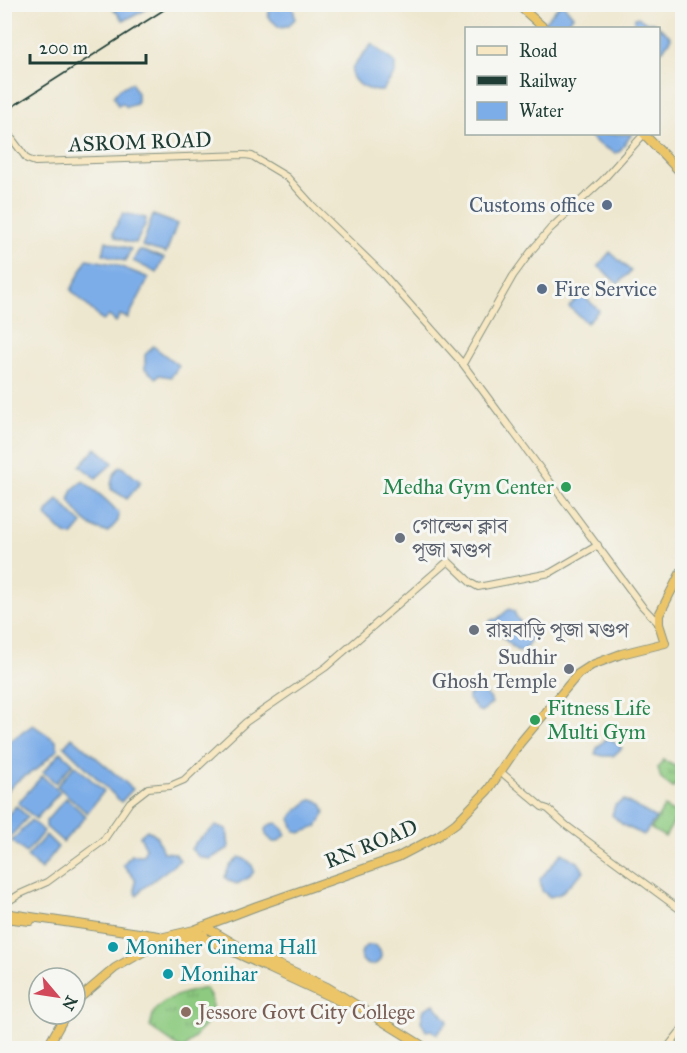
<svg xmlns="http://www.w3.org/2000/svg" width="687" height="1053" font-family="'IM FELL Great Primer','Noto Serif Bengali',serif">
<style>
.grass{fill:url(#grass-tufts);stroke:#56845a;stroke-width:1.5}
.water{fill:#7dade8;stroke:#4e758e;stroke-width:1.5}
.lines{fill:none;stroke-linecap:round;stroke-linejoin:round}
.secondary-casing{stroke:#869282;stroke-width:8}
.highway-casing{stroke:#869282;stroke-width:10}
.secondary{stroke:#f7e8c3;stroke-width:6}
.highway{stroke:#ecc569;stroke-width:8}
.rail{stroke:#1f3d34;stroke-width:1.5}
.service-dot{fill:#5c6f8a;stroke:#f6f6f2;stroke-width:2}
.leisure-dot{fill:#2e9e5b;stroke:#f6f6f2;stroke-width:2}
.worship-dot{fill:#6b7280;stroke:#f6f6f2;stroke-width:2}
.culture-dot{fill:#0f9aa8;stroke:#f6f6f2;stroke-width:2}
.education-dot{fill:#8d6e63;stroke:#f6f6f2;stroke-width:2}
.labels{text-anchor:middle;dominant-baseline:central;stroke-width:6;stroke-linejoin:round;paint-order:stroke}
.street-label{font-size:21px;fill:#1f3d34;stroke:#f6f6f2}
.service-label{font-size:21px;fill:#4e5e75;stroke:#f6f6f2;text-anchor:end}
.leisure-label{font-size:21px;fill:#27864d;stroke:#f6f6f2;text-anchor:end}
.worship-label{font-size:21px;fill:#5b616d;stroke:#f6f6f2;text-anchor:start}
.culture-label{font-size:21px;fill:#0d838f;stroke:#f6f6f2;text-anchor:start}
.education-label{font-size:21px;fill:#785e54;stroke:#f6f6f2;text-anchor:start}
</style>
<defs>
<pattern id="grass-tufts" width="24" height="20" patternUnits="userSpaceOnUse" patternTransform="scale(1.5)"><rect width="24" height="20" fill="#8ecb81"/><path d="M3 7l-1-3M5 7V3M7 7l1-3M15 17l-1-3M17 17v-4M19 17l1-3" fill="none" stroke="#73a66a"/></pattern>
</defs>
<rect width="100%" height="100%" fill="#f6f6f2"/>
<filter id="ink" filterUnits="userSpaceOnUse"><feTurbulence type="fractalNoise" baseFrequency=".0167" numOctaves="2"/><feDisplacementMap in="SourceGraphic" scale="12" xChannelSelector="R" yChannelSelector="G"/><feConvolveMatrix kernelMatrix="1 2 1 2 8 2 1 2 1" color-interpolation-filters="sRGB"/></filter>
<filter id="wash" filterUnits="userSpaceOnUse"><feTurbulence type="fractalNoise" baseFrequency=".008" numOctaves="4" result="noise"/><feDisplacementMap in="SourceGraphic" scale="24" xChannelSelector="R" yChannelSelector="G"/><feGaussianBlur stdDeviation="1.35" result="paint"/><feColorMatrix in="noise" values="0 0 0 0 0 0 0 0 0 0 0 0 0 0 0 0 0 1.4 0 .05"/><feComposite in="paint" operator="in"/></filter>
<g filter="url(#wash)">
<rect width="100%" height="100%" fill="#eee7cf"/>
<path class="grass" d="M663,760l19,10v4l-9,14 -12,-9 -3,-11z
M664,807l14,8 -13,22 -14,-8z
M206,988l6,13v16l-27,31h-5l-30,-21c1,-4 2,-11 4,-15 10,-16 35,-20 52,-24z"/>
<path class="water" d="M110,5h44l-20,11 -11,4z
M270,5h19l5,5 1,9 -7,7 -9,1 -11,-10z
M560,5h4l9,11 -11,12h-11l-7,-6z
M638,17l7,5h8l17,14 1,2 -8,12 -4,1 -1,-23h-22l-2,-5 1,-5z
M372,44l23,19v10l-13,18c-11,1 -36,-8 -29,-24 4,-8 14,-16 19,-23z
M132,83l5,10v11l-10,3 -5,-4 -4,3 -4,-10 6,-8z
M587,134h45l-13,18 -4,1 -17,-9z
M123,213l23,5 -1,7 -9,18 -8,-1 -13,-5 -2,-5z
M153,215l24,9 -11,29 -24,-7z
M106,241l25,8 -6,12 -22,-7z
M139,250l25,8 -7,15 -24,-12z
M610,252l21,19 -13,13 -20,-18z
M87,259l27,5 35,14 -21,40 -8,-3 -4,7 -7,-6 -6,5 -32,-31z
M581,294l18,16 -12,13 -18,-16z
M153,346l26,20 -8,11 -12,-2 -3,3 -11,-9v-14z
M96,448l17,15 -17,15 -16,-12z
M121,466l20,16 -14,17 -16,-10c0,-9 3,-18 10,-23z
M83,481c12,10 27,20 36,33l-1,7 -10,11c-17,-1 -31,-18 -39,-32l4,-11z
M58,499l24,25 -10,12 -7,-2 -19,-18 1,-4z
M509,609l5,2c5,19 29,17 9,41l-7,-2 -27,-26 2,-4 6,-1z
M478,687l12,11 2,5 -10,9 -5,-2 -9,-12 6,-10z
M33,725l23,16 2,8 -21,20 -20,12 -12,12v-48z
M72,737l61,52 -12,13 -57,-56z
M608,737l14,11 -9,8h-10l-8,-2 2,-6z
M61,752l12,11 -17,20 -13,-11z
M75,765l29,26 -17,22 -30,-27z
M42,776l18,16 -24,27 -18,-16z
M66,798l20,18 -23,26 -17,-15v-6z
M310,800h6l6,4 3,8 -8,15 -17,6 -5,-2 -5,-12 4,-6z
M624,800l32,18 -12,17 -21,-10 -11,-10 3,-10z
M16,806l12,11 -18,20 -5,-5v-14z
M31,820l13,11 -18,22 -14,-12z
M277,823l5,5 4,7 -9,7h-4l-7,-7 -1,-6 6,-5z
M216,826l11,3 2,19 -19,11 -11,-2 -8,-8 5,-7z
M147,830l9,5 7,17 12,1 5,7 -38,29 -5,7 -2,-3v-14l-12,-14 8,-10h12l3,-7 -6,-12z
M46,835l12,12 -17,23 -14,-13z
M562,853l16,9 6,9 -24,23 -10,3 -8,-6 -2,-12z
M239,857c8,3 13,5 15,14l-4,6 -13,7 -8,-3 -4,-4 4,-10z
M361 955a10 10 0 1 1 20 0a10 10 0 1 1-20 0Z
M434,1004l14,17 -11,13 -6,-4 -5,1 -5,-10 3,-12z"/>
</g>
<g filter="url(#ink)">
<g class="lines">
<g class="secondary-casing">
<path id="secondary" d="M4,128l23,31 8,3 210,-7 7,1 35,21 26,29 70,68 80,90 179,242 17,18
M463,364l50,-88 19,-26 18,-21 52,-48 42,-47
M682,389v3
M501,772l41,35 6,2 19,17 115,85
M4,904l16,-10 27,-12 56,-41 27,-39 18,-14 22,-2 14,-6 62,-58 80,-55 122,-106 23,22 7,4 72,-14 48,-28
M667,1048l15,-19"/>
</g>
<g class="highway-casing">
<path id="highway" d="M517,4l27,24
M644,134l38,40
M4,913l155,23
M4,918l26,3
M204,926l36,21 87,40 99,61
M194,930l9,7 31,15 112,52
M164,937l30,-7 63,-24 141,-49 40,-21 18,-13 32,-33 32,-47 58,-69 14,-9 29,-11 44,-11 -6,-19v-9l23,-45
M166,944l38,-9
M75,1002l40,-34 42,-24
M47,1048l19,-34"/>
</g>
<use href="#secondary" class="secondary"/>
<use href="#highway" class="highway"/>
<path class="rail" d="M4,112l169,-108"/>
</g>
</g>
<g class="service-dot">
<circle cx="607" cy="205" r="6"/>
<circle cx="542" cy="289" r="6"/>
</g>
<g class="leisure-dot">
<circle cx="566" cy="487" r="6"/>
<circle cx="535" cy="720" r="6"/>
</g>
<g class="worship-dot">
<circle cx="400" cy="538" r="6"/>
<circle cx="474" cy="630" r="6"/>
<circle cx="569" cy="669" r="6"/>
</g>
<g class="culture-dot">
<circle cx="113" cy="947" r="6"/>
<circle cx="168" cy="974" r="6"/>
</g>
<circle class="education-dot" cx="186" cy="1012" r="6"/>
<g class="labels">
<g class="street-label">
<text transform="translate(140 142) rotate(-2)">ASROM ROAD</text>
<text transform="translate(371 844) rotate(-22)">RN ROAD</text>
</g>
<g class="service-label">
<text x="595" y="205">Customs office</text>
<text x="554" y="289" text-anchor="start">Fire Service</text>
</g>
<g class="leisure-label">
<text x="554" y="487">Medha Gym Center</text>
<text x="547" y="708" text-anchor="start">Fitness Life<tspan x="547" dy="24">Multi Gym</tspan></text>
</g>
<g class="worship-label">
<text x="412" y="526">গোল্ডেন ক্লাব<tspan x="412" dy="24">পূজা মণ্ডপ</tspan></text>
<text x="486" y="630">রায়বাড়ি পূজা মণ্ডপ</text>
<text x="557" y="657" text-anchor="end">Sudhir<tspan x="557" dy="24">Ghosh Temple</tspan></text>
</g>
<g class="culture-label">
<text x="125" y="947">Moniher Cinema Hall</text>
<text x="180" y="974">Monihar</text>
</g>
<g class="education-label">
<text x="198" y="1012">Jessore Govt City College</text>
</g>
</g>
<rect width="687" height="1053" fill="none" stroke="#f6f6f2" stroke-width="24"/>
<rect x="465" y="27" width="195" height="108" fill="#f6f6f2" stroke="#a0aca6" stroke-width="1.5"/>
<rect x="477" y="46" width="30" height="9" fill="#f7e8c3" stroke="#a0aca6" stroke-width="1.5"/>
<text x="519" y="57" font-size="18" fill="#1f3d34">Road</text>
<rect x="477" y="76" width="30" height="9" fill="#1f3d34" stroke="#a0aca6" stroke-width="1.5"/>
<text x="519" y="87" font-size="18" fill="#1f3d34">Railway</text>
<rect x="477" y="102" width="30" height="18" fill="#7dade8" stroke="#a0aca6" stroke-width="1.5"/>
<text x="519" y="117" font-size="18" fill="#1f3d34">Water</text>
<g transform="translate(57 996) rotate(119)"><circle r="28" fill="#f6f6f2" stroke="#a0aca6" stroke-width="1.5"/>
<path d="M0-4.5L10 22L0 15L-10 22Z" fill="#d1495b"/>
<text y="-9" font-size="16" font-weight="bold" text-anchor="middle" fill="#1f3d34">N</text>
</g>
<path d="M30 54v9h116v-9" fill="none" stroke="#1f3d34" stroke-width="3"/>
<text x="39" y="54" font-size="18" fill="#1f3d34" stroke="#f6f6f2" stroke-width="4.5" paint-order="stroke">200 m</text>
</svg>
